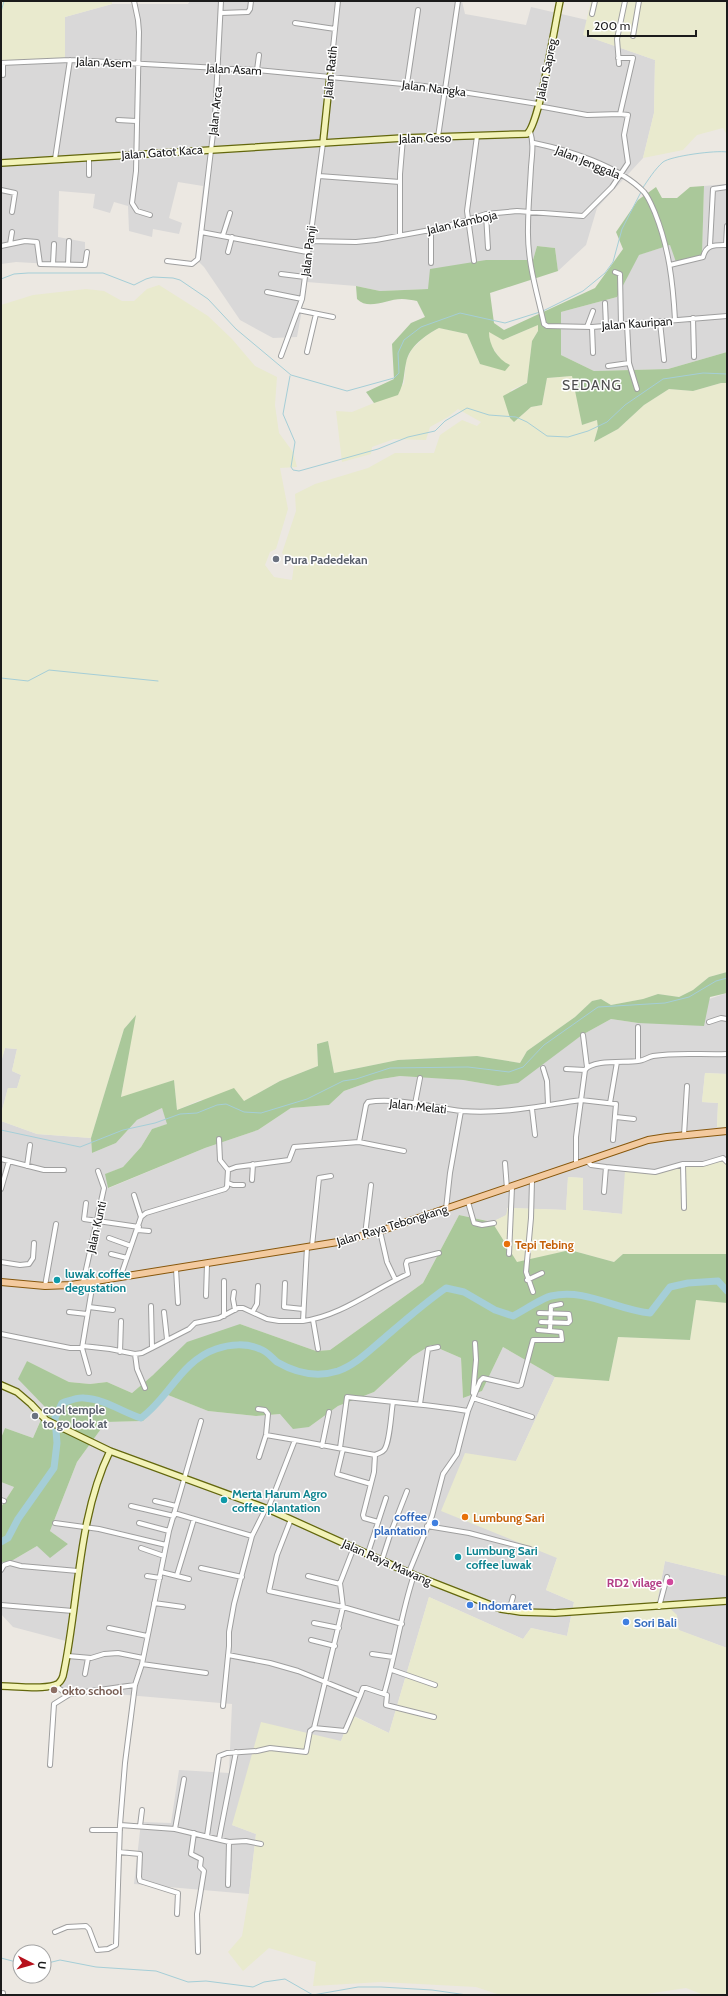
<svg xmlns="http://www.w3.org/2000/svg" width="728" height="1996" font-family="Cabin,sans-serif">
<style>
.residential{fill:#d9d8d8}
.farmland{fill:#e9eace}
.forest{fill:#aac89a}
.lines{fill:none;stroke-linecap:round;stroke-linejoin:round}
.stream{stroke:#a5ced7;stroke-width:1}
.river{stroke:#a5ced7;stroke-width:7}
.street-casing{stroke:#9f9f9f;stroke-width:6}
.secondary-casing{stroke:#63670d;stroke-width:8}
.primary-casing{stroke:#87570c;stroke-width:8}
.street{stroke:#fff;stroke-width:4}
.secondary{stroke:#f3f3b8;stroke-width:5.5}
.primary{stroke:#f3ca9f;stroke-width:6}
.worship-dot{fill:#6b7280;stroke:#fff;stroke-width:1.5}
.food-dot{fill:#e8710a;stroke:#fff;stroke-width:1.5}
.culture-dot{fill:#0f9aa8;stroke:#fff;stroke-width:1.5}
.shop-dot{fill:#3f7fe0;stroke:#fff;stroke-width:1.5}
.hotel-dot{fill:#d1479c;stroke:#fff;stroke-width:1.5}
.education-dot{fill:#8d6e63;stroke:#fff;stroke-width:1.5}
.labels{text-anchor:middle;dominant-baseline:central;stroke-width:3;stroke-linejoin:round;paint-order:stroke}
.street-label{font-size:12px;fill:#1b1b1b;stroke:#fff}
.worship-label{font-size:12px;font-weight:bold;fill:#5b616d;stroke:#fff;text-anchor:start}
.food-label{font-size:12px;font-weight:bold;fill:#c56008;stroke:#fff;text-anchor:start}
.culture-label{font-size:12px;font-weight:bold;fill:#0d838f;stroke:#fff;text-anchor:start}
.shop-label{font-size:12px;font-weight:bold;fill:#366cbe;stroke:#fff;text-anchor:start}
.hotel-label{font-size:12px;font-weight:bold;fill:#b23c85;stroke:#fff;text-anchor:end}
.education-label{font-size:12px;font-weight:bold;fill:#785e54;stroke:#fff;text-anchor:start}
.quarter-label{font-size:14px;letter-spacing:1px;fill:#4e4e4e;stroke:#fff}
</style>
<rect width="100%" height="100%" fill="#ece8e2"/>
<path class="residential" d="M190,1h272l3,13 61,11 5,-18 56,13 -3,15 71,25 -1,53 -11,45 -46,50 -11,37 -28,26 -3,-23 -18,-2 -4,14h-47l-58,29 -48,2 -24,-5 -49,-4 -10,55 -24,1 -33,-18 -36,-53 -9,-9 8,-72 -25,-4 -9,36 13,5 -3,11 -26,-5 -1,8 -23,-6 -1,-25 -14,-4 -4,11 -17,-5 2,-14 -36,-3 -1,46 27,5v24l-69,-4 -15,2v-200l64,-4v-43l47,-13h76z
M727,184v168l-59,17 -74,2 -33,-16v-43l56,-15 21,-42 32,-10 32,11 2,-70z
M727,993v81l-22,-1 -3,29 16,1 -1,24h8l2,4v27l-73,14 -31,42 -40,-4v-32l-15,-1 -2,33 -59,-2v7l-15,7 -33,-7 -36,68 -93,67 -14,1 -76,-27 -87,51 -21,18 -25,-11 -17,2 -21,-2 -42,-21 -8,18 27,28 -13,31 -28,-10 -4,10v-317l36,13 54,4 1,15 24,-10 21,-23 25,-12 6,16 -16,5 -11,18 -18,20 -17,7 3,14 96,-40 53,-18 33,-22 38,-3 15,-14 31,-11 25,-4 26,1 37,3 35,6 57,-32 27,-19 29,-16 27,4z
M5,1048l12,1 -5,22 9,4 -4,14 -9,-1 -7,26v-52z
M431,1345l30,13 2,40 19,-7 21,-44 52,30 -39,84 41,97 -11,32 28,12 -7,34 -36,-8 -8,11 -94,-42 -40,136 -37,-18 -11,26 -109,84 24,9 -7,60 -115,-10 7,-62 30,1 8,-53 50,3 3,-69 -175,-15 9,-48 -53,-14 -12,-13v-52l7,1 29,-17 31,-2 -18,-13 27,-69 29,-40 37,-1 25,-26 40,16 48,5 24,-2 29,13 29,-21 36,-14 39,-36z
M1,1482l13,5 -13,20z
M665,1561l62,15v72l-49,-18 -20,-33z"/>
<path class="farmland" d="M1,1h111v3l-47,13v43l-64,4z
M591,1h136v134l-4,-7 -26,7 -14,15 -40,8 11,-45 1,-53 -72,-25z
M159,285l49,31 24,23 23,27 22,11 -2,28 4,28 14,19 4,15 -17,1 8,41 -12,40 -6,3 -5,13 9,12 18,3 2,-15 -12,-12 14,-42 -1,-17 20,-10 53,-16 27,-15h39l6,-18 22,-15 15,6 4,-4 -23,-13 -10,8 -18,10 -4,13 -32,-1 -22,8 -1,7 -29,8 -6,-51 16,1 22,-9 30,-19 2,-23 6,-12 15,-14 12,-7 28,6 13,30 22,-2 -13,-20v-11l14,9 35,-15v6l-6,10 -5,42 -16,7 3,32 17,-15 11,-2 5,-27 26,-2 9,49 15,-5 1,8 -4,14 24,-13 26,-24 25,-16 24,2 28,-8h6v589l-18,5 -16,13 -14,7 -21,-3 -15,5 -32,6 -10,-6 -9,2 -17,16 -48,34 -7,12 -43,-7 -79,4 -64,13 -6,-32 -11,3 1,22 -38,15 -36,20 -44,-1 -23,10 -3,-30 -53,18 14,-82 -11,13 -33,109 -54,-4 -36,-13v-7l7,-26h9l4,-13 -9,-4 5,-22 -12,-1 -4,14v-757l32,-10 53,-6 18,2 18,10h12l13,-12z
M705,1073l22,1v57l-2,-4h-8l1,-24 -16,-1z
M727,1158v96h-104l-9,8 -44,-12 -53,13 -25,-41 14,-7 5,-20 2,13 53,2 2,-33 15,1v32l39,4 3,-43 29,1z
M696,1299l31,4v273l-62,-15 -7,36 19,18 2,15 48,18v347h-23l-18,-7 -46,7h-140l-24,-8 -95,-5 -68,4 3,-24 -47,-14 -26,23 -15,-19 14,-16 7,-42 7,-60 -24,-9 29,-103 80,19 10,-26 38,18 40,-136 94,42 8,-11 36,8 7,-34 -28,-12 11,-32 -116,-47 24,-58 51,8 39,-84 54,4 9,-44 72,3z"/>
<path class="forest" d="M704,186l-2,70 -26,6 -6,-17 -31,10 -22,42 -56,15v43l33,16 74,-2 59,-17v31h-6l-28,8 -24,-2 -25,16 -26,24 -24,13 4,-14 -1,-8 -15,5 -10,-49 -25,2 -5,27 -11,2 -17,15 -4,-4 -7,-22 24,-13 5,-42 6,-10v-6l-35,15 -14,-8c0,13 8,27 21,33l-5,6 -25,-7 -13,-30 -28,-6c-13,7 -30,18 -33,35 -3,14 -1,18 -8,32l-24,8 -8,-11 28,-13 -2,-35 19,-21 14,-6 -8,-16c-5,-1 -10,-2 -15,-2 -16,0 -33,12 -45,0l-1,-13 24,5 48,-2 2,-20 56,-9h47l4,-14 18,2 3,23 -68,22 4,30 10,7 91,-42 28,-39 -7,-17 22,-32 18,-13 6,11h15l13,-11z
M727,972v21l-17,4 -6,29 -66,-3 -27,-4 -29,16 -64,48 -20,3 -35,-6 -63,-4 -25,4 -31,11 -15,14 -38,3 -33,22 -53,18 -97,40 -3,-14 18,-7 18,-20 11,-18 15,-5 -5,-16 -25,12 -21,23 -24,10 -1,-15 33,-109 12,-14 -15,82 53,-17 3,30 57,-22 10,13 36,-20 38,-15 -1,-22 11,-3 6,32 64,-13 79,-4 43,7 7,-12 48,-34 17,-16 9,-2 10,6 32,-6 15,-5 21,3 14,-7 16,-13z
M459,1215l33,7 25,40 53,-12 44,12 9,-8h104v49l-31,-3 -6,40 -72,-3 -9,44 -54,-4 -52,-30 -21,44 -19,7 -2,-40 -30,-13 -18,11 -39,36 -36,14 -29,21 -16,2 -13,-15 -24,2 -48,-5 -40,-16 -25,26 -37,1 -29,40 -27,69 18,13 -18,14 -13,-12 -29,17 -7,-1v-55l13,-20 -13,-5v-44l4,-10 28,10 13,-30 -28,-29 9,-18 42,21 21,2 17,-2 25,11 21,-18 34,-33 53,-18 76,27 14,-1 93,-67z"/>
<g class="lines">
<path class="stream" d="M1,12l3,-11
M642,189c6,-9 13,-20 21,-27 8,-6 53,-12 64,-10
M1,279l13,-5 14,-1h75l31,12 12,-6 7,-2 20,1 7,2 28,19 28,30 55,46 56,16 47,-13 5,-5 -1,-20 6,-13 17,-13 39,-14 45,10 35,-11
M543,311l40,-20 22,-18 8,-11 9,-33 19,-37
M290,376l-7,38 12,28 -4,25 2,3 6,1 79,-22 30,-12 27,-6 10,-10 22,-13 22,7 27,2 11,5 20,14 21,1 20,-6 19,-9 18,-17 38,-26 40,-6 24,1
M1,678l27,3 21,-11 109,11
M1,1130l79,17 43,-17 32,-7 25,-9 17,-1 20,-8 9,-1 18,8 17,1 46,-14 36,-18 13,-2 34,-11 78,-1 41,5 14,-5 21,-22 54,-38 67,-4 24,-6 27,-16 11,-3
M1,1958l19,5
M44,1964l16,-4 36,7 60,4 32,11 18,-1 47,6 11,-5 21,-3 28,16 45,-8h23l51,3 35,5"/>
<path class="river" d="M1,1542l7,-4 10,-19 36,-51 3,-25 -2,-25 7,-15c7,-2 15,-6 22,-5 21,1 38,14 57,20 28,-20 40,-57 75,-69 14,-5 31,-6 44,0 7,2 12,9 17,13 19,11 39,16 61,9 17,-6 31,-20 44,-31 21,-18 41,-36 64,-52l18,4 31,18 18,6c10,-5 29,-18 38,-20 35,-8 65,14 99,17l20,-26 18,-4 30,-2 9,10"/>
<g class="street-casing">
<path id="street" d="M134,1l4,19 1,12 -3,139 -4,32 5,8 13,4
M221,13l27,-1 2,-3 1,-8
M592,14l3,-13
M295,23l40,6
M633,36l6,-35
M1,63l69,-3 187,10 167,16 114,18
M3,63v12
M619,64l-2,-25 8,-38
M257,70l2,-15
M330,76l8,-75
M407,84l11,-74
M538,106l49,9 33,-1
M118,120l18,1
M530,131c4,13 2,23 1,36 -1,20 -3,41 -3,61 -1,34 9,64 16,96l3,2 45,1 135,-11
M438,137l20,-136
M534,143c34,7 85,23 110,49 5,6 8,14 11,21 14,35 18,70 20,107
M55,159l15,-99
M89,175v-18
M319,176l81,6
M1,190l14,3 -3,19
M486,214l2,34
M201,232l106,20
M223,235l7,-22
M400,235v-61l3,-36
M309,241l47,1 20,-2 65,-12 45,-14 31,-3 66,5 29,-29 16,-24 -4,-28 4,-20 -8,-1 13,-56h-15
M10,244l2,-12
M710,245l3,-56 14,-2
M726,245l1,-19
M1,246l24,-5 12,1 3,22 45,1 2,-13
M228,252l4,-15
M167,261l25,3 6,-5 17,-142 6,-116
M474,261l-7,-50 10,-75
M431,263v-33
M53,264l1,-20
M68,264l1,-23
M670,265l33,-8c3,-13 12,-12 24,-12
M615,272l5,2 1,51
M281,274l24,3
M267,292l35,7
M605,303l1,23
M298,310l35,7
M693,318l1,39
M660,322l4,38
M627,324l2,39 8,26
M587,327l6,-16
M592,327l1,26
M307,352l9,-38
M281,356l21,-57 21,-156
M608,366l21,-3
M709,1022l12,-4 6,1
M638,1027v34
M583,1035l4,32
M543,1068l4,13 1,23
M566,1069l19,1
M610,1103l7,-41
M415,1104l5,-26
M532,1109l3,26
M616,1117l18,2
M684,1135l3,-49
M219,1139l1,21 8,10
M359,1142l45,9
M1,1159l43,11h20
M587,1161l4,4 15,2 49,5 28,-8h20l20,-6 4,4
M505,1163l2,26
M683,1164l1,44
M576,1165v-28l5,-37 35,4 -3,36
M27,1166l3,-21
M252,1180l1,-16
M532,1180l-1,38 -5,54 7,20
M228,1183l5,2h10
M1,1189l8,-28
M604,1192l2,-25
M134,1195l7,22
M468,1202l6,21 8,2 12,-2
M86,1203l-2,16 55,8
M446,1209l4,-36 11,-62
M138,1230l11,1
M380,1231l7,31 8,17
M365,1235l6,-50
M109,1238l22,8
M312,1246l7,-68 12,-2
M111,1254l16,4
M509,1254l3,-67
M1,1262l19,3 9,-1 4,-6 1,-15
M176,1269l2,34
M120,1278l21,-61 5,-4 79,-24 2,-2 1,-17 8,-3 53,-7 5,-13 65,-5 7,-37 2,-3c28,-5 66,6 94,9 43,3 77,-5 119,-11l4,-30c8,-11 40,-7 53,-9 5,0 10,-4 15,-5 24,-4 50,-1 74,-2
M527,1280l15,-7
M83,1283l21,-95 -6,-17
M285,1283l-1,24 19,2
M45,1286l11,-62
M234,1292l-1,7 2,11
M206,1296l1,-32
M151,1306l1,42
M89,1307l24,3
M253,1311l4,-7 1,-18
M69,1312l18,2
M164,1312l3,27
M539,1313l30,1 1,7 -2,2 -27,-1
M224,1316v-35
M313,1320l5,29
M303,1321c38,-5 71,-32 105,-47l-2,-10 1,-3 32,-8
M550,1331l1,-25 10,-2
M1,1334l69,14h12
M83,1346l27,3 25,5 7,-1 47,-24 6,-6 24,-5 19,-10h5l24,11 12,2h24l4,-74
M120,1352l1,-31
M135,1354l2,15 8,19
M89,1373l-7,-25 11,-66
M473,1393l3,-33 -1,-17
M473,1398l59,19
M420,1404l8,-55 10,-2
M258,1409l7,1 3,4 -2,21 -7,22
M266,1435l29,5
M322,1446l7,-34
M340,1448l7,-51c41,5 81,7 121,14
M343,1449l-6,25 34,10
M375,1455l-1,17 -11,43 1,3 14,4
M1,1500l3,1
M155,1501l21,5
M131,1506l43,10
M268,1509l27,-69 80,15c3,-2 7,-2 9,-5 6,-7 7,-37 9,-48
M174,1513l78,23
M55,1523l44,6 67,16
M139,1523l30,8
M427,1526l42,7 61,16
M354,1547l-14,36 3,24 59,17
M141,1548l23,8
M368,1553l18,-55
M382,1560l9,-28 16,-41
M201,1568l41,9
M1,1570l3,-5 6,-2 11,3 57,5
M161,1572l28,7
M409,1572l23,-56 11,-42 14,-20 11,-43 12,-30 3,-3 35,8 3,-1 12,-45h29l-1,-8 -23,-2
M177,1575l17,-56
M147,1576l13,2
M308,1576l32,8
M154,1603l29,4
M1,1605l72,6
M659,1607l8,-30
M509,1611l4,-14
M314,1623l25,5
M109,1628l38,8
M311,1640l24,6
M372,1654l21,3
M228,1655l42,8 28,8 62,25 -15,35 -31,-3
M68,1656l23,2 13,-4 14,-1 25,5
M142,1664l64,9
M392,1670l43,15
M85,1674l3,-16
M55,1685l10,8 5,1 65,-9 7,-21 27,-133 32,-110
M384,1694c12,-40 17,-81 30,-119
M360,1696l3,-8h3l21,7 -1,10 48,12
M223,1706l6,-60v-14l5,-28 18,-68 14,-28
M50,1765l4,-61 16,-10
M120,1825l55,4 54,13 17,-1 15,3
M140,1826l2,-16
M175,1829l9,-50
M92,1830h28
M194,1833l-3,21 10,5 -1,8 4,4 -7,43 1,38
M207,1836l12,-80 8,-3 30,-2 13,-3 36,4 4,-21 4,-3 29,-121 -74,-16 8,-36 14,-36
M219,1839l17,-87
M119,1852l21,2 -1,23 1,4 38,12 -1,21
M228,1885l1,-43
M55,1932l12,-5 19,-1 3,3 8,21 11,-1 8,-4 4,-120 5,-62 10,-78
M3,1995v-2"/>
</g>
<g class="secondary-casing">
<path id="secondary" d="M323,143l7,-67
M1,163l402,-25 124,-4c13,-11 28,-111 33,-133
M1,1385l16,7 14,12 15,16 64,31 158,58 146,66 87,34 20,3 34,1 172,-12
M1,1686c17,0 38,4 54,-1 4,-1 7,-6 8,-9 16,-73 14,-157 47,-225"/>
</g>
<g class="primary-casing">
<path id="primary" d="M1,1282l44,4 26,-1 273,-44 36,-10 268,-91 19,-3 60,-6"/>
</g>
<use href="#street" class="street"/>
<use href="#secondary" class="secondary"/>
<use href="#primary" class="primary"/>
</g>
<g class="worship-dot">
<circle cx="276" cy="559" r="4"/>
<circle cx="35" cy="1416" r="4"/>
</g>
<g class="food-dot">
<circle cx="507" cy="1244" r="4"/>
<circle cx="465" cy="1517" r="4"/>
</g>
<g class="culture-dot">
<circle cx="57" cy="1280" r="4"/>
<circle cx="224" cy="1500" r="4"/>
<circle cx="458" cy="1557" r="4"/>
</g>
<g class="shop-dot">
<circle cx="435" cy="1523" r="4"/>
<circle cx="470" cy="1605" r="4"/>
<circle cx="626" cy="1622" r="4"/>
</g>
<circle class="hotel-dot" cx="670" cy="1582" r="4"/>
<circle class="education-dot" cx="54" cy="1690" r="4"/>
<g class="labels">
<g class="street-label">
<text transform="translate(104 62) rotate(2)">Jalan Asem</text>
<text transform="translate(234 69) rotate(3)">Jalan Asam</text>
<text transform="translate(546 69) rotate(-78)">Jalan Sapreg</text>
<text transform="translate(330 72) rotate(-84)">Jalan Ratih</text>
<text transform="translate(434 88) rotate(7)">Jalan Nangka</text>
<text transform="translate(215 111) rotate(-84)">Jalan Arca</text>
<text transform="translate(425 138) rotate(-1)">Jalan Geso</text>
<text transform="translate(162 152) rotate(-4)">Jalan Gatot Kaca</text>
<text transform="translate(588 162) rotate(22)">Jalan Jenggala</text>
<text transform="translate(462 222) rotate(-13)">Jalan Kamboja</text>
<text transform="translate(308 251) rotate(-83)">Jalan Panji</text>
<text transform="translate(637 323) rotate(-4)">Jalan Kauripan</text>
<text transform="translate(418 1106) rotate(6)">Jalan Melati</text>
<text transform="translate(392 1225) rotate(-17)">Jalan Raya Tebongkang</text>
<text transform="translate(96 1227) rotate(-77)">Jalan Kunti</text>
<text transform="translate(387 1562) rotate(24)">Jalan Raya Mawang</text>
</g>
<g class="worship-label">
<text x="284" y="559">Pura Padedekan</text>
<text x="43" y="1409">cool temple<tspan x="43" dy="14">to go look at</tspan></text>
</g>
<g class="food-label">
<text x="515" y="1244">Tepi Tebing</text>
<text x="473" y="1517">Lumbung Sari</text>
</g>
<g class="culture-label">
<text x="65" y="1273">luwak coffee<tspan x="65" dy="14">degustation</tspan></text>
<text x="232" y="1493">Merta Harum Agro<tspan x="232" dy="14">coffee plantation</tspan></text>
<text x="466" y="1550">Lumbung Sari<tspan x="466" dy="14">coffee luwak</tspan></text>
</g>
<g class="shop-label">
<text x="427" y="1516" text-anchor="end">coffee<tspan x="427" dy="14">plantation</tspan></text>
<text x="478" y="1605">Indomaret</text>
<text x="634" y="1622">Sori Bali</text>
</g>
<g class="hotel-label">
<text x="662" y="1582">RD2 vilage</text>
</g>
<g class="education-label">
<text x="62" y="1690">okto school</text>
</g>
<g class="quarter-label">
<text x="592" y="385">SEDANG</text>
</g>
</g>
<rect width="728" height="1996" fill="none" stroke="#1b1b1b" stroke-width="4"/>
<g transform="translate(32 1964) rotate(96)"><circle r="19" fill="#ffffff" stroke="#a4a4a4"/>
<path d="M0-3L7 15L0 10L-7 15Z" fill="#b6101b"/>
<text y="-6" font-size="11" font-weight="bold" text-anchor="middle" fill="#1b1b1b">U</text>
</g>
<path d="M588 30v6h108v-6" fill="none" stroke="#1b1b1b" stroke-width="2"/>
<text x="594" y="30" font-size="12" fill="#1b1b1b" stroke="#ffffff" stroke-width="3" paint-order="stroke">200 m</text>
</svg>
